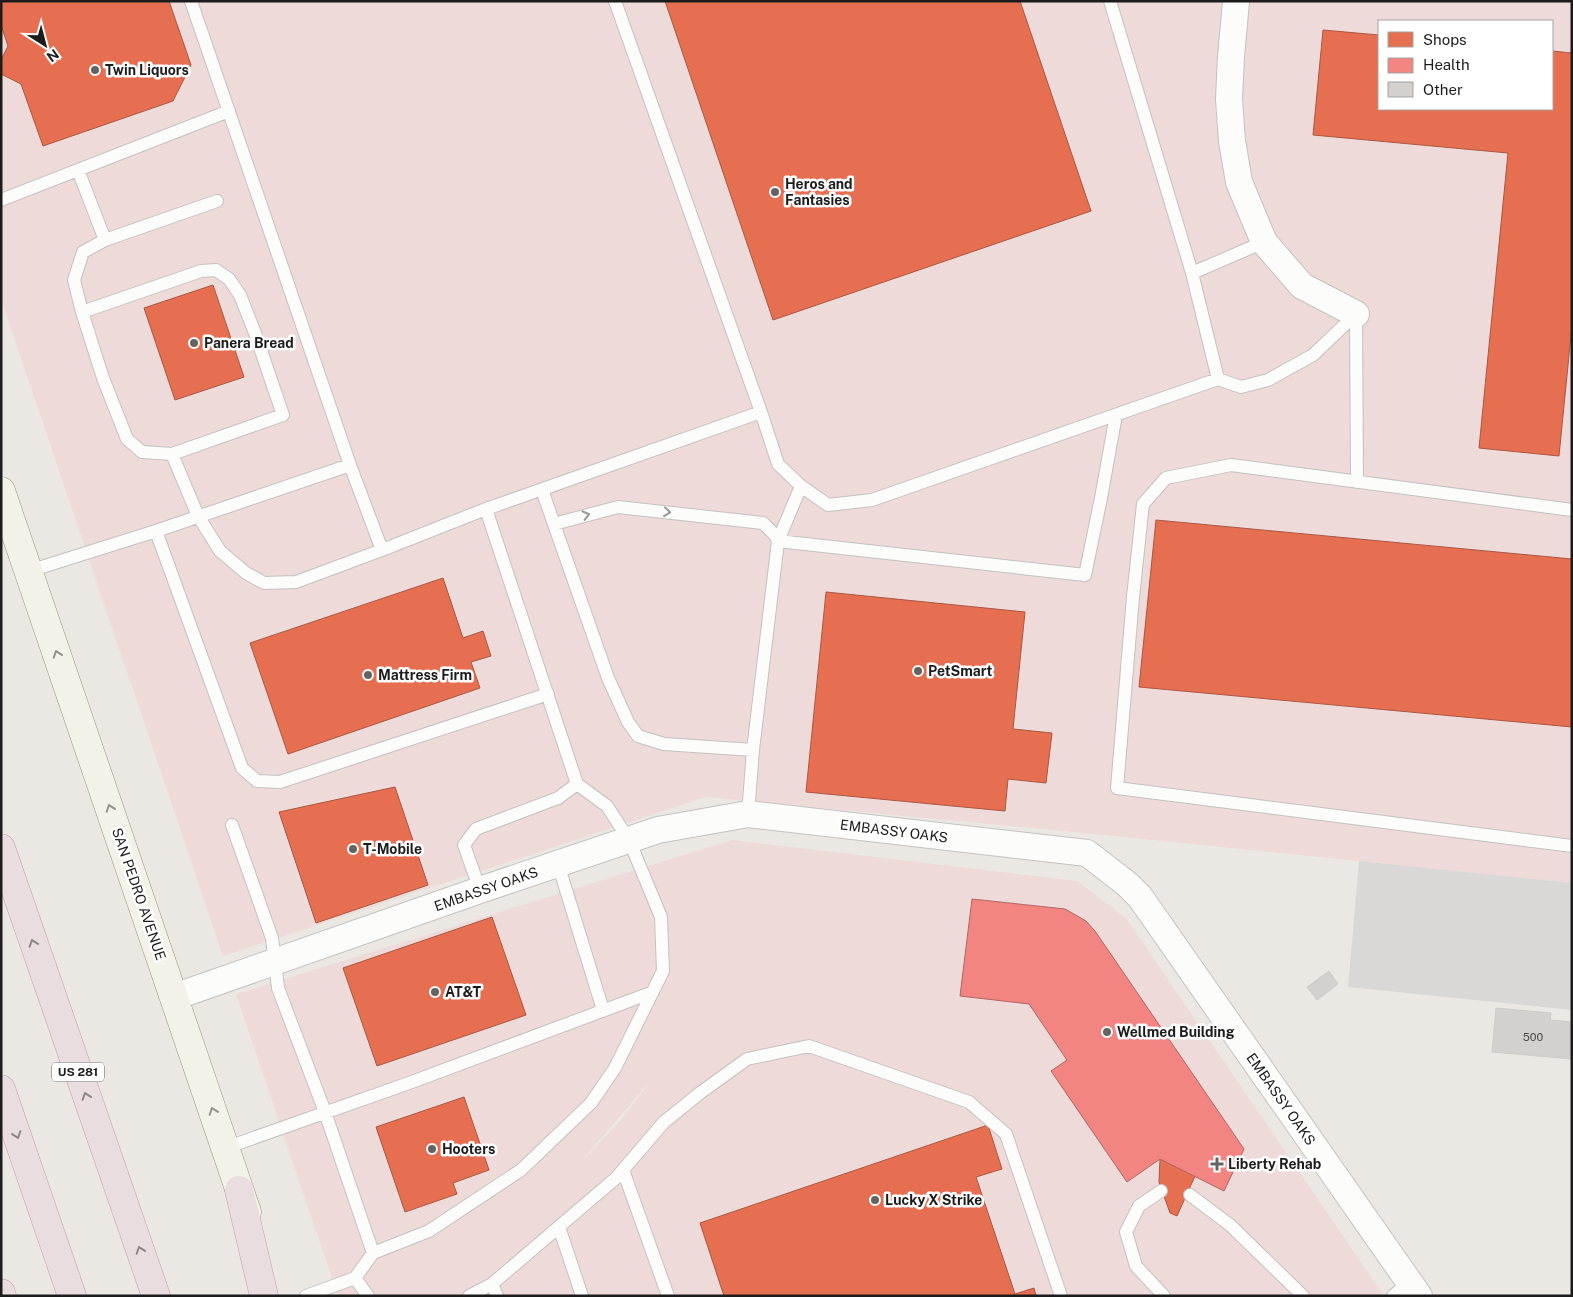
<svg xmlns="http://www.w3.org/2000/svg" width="1573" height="1297" font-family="'Public Sans',sans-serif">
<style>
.commercial{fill:#eedad8;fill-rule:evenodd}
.religious{fill:#d9d8d6}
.shops{fill:#e76f51;stroke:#aa5641}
.health{fill:#f28482;stroke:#b26563}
.building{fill:#d3d0cd;stroke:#cecac6}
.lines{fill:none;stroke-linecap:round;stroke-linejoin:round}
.service-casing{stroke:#c3c2c0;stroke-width:14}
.minor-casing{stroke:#c3c2c0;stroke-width:28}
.secondary-casing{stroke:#94947c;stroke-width:29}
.motorway-casing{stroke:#c29aa7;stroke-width:29}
.service{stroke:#fcfcfb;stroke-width:12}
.minor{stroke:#fcfcfb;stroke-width:26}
.secondary{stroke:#f3f2e9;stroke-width:28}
.motorway{stroke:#e9dddf;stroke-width:28}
.oneway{stroke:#979797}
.oneway2{stroke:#92928d}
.oneway3{stroke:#8d8687}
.poi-dot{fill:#646362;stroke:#fff;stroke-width:2}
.labels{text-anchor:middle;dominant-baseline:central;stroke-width:5;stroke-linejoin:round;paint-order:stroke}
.number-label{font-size:11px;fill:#4a4948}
.shield{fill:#fff;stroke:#606060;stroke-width:1}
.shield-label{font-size:12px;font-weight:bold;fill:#1c1c1c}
.poi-label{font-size:14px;font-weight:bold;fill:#1c1c1c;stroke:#fff;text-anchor:start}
.street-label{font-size:14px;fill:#1c1c1c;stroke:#fff}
</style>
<rect width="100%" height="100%" fill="#ebe8e4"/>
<path class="commercial" d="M1,1h1571v882l-487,-50 -379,-36 -483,159 -222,-657zM1379,21h173v88h-173z
M732,840l345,41 49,37 258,378h-1046l-102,-302zM652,1079l-30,40 -43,45z"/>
<path class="religious" d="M1359,861l213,22v127l-224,-23z"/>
<path class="shops" d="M1,1h168l22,64 -18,36 -130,45 -22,-62 -20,-10v-14l7,-14 -7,-21z
M665,1h355l71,210 -318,109z
M1323,30l56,5v74h173v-58l20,2v272l-13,131 -80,-8 29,-295 -195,-18z
M213,285l31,92 -69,23 -31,-92z
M1156,520l416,39v168l-433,-40z
M443,578l20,60 20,-7 8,25 -20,6 9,26 -192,66 -38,-111z
M826,592l199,20 -12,117 39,4 -6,50 -38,-4 -3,32 -199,-19z
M395,787l33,98 -112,38 -37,-111z
M492,917l34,98 -149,51 -34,-98z
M464,1097l25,73 -36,13 4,11 -52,18 -29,-85z
M988,1125l14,44 -26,8 39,117 19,-6 2,8h-312l-24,-73z
M1160,1159l35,17 -18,40 -7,-3 -11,-31z"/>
<path class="health" d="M972,899l93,10 21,12 9,10 149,218 -20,42 -64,-32 -33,23 -76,-111 16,-11 -38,-56 -69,-8z"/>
<path class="building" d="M1329,971l9,13 -21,16 -10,-13z
M1496,1008l55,5 -1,7 22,2v37l-80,-7z"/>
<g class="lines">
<g class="service-casing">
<path id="service" d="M191,1l159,464 32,85 104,-41 275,-97
M615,1l146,411 17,52 23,22 -23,55 307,34 16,-77 15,-83
M78,170l27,70 -22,12 -9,28 8,32 21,66 24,61 15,13 30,2 26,62 22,35 26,22 18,10 32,-1 86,-32
M1,200l228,-89
M105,240l112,-39
M1192,273l72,-31
M82,312l119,-41 15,-1 13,9 11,16 15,38 28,82 -111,39
M1356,314l1,168
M1218,379l23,8 27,-7 45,-25 43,-41
M801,486l27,19 44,-5 346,-121 -26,-106 -82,-272
M542,490l66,188 20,44 10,14 26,8 89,6 25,-209 -3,-6 -12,-12 -145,-16 -64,17
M1572,510l-341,-45 -65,13 -23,26 -10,93 -16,191 455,58
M156,531l86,237 15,13 23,1 268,-88
M29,571l127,-40 194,-66
M748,814l5,-64
M232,825l40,113 6,50 47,124 48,141
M558,864l45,146
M480,890l-16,-45 12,-16 82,-31 19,-14
M225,1148l184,-65 244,-91
M623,1170l45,126
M1161,1191l-22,15 -13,26 10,34 28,30
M1190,1195l40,30 73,71
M559,1227l23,69
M355,1278l13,18
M306,1296l49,-18 18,-25 56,-22 92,-61 70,-67 24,-35 48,-97 -2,-54 -32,-77 -22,-34 -30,-22 -91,-275
M469,1296l23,-12
M497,1296l-5,-12 124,-106 48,-56 36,-29 47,-34 62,-13 160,56 37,32 55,162
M1393,1296l17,-14"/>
</g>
<g class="minor-casing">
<path id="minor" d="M1236,1l-5,56 -2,42 3,42 7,41 25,60 38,44 54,28
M174,997l306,-107 178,-60 90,-16 339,39 40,31 13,13 279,399"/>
</g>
<g class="secondary-casing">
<path id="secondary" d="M1,491l246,721"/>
</g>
<g class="motorway-casing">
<path id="motorway" d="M1,848l155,448
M1,1089l71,207
M239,1190l25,106
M1,1293l1,3"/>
</g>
<use href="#service" class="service"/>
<use href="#minor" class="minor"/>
<use href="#secondary" class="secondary"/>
<use href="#motorway" class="motorway"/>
</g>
<defs><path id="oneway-chevron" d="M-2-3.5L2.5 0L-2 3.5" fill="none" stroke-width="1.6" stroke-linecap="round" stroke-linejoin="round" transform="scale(1.25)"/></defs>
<g class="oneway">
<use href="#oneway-chevron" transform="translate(667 512) rotate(6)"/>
<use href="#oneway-chevron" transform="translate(586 515) rotate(-14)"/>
</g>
<g class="oneway2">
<use href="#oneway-chevron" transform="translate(57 654) rotate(-109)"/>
<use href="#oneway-chevron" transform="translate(110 808) rotate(-109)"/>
<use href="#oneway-chevron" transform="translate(213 1111) rotate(-109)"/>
</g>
<g class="oneway3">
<use href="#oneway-chevron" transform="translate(33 943) rotate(-109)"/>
<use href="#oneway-chevron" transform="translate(86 1096) rotate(-109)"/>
<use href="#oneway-chevron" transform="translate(17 1135) rotate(71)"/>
<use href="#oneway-chevron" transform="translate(140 1250) rotate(-109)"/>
</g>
<g class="poi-dot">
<circle cx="95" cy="70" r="5"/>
<circle cx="775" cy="192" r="5"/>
<circle cx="194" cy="343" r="5"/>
<circle cx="918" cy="671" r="5"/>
<circle cx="368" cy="675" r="5"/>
<circle cx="353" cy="849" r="5"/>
<circle cx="435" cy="992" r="5"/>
<circle cx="1107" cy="1032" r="5"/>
<circle cx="432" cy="1149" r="5"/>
<path d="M1214.5 1156.5h5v5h5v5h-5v5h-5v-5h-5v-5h5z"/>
<circle cx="875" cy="1200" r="5"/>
</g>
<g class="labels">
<g class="number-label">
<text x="1533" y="1037">500</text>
</g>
<rect class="shield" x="52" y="1062.5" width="52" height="19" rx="4"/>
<g class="shield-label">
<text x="78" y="1072">US 281</text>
</g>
<g class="poi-label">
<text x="105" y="70">Twin Liquors</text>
<text x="785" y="184">Heros and<tspan x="785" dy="16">Fantasies</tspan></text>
<text x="204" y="343">Panera Bread</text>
<text x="928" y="671">PetSmart</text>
<text x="378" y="675">Mattress Firm</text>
<text x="363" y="849">T-Mobile</text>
<text x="445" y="992">AT&amp;T</text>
<text x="1117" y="1032">Wellmed Building</text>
<text x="442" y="1149">Hooters</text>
<text x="1228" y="1164">Liberty Rehab</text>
<text x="885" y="1200">Lucky X Strike</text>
</g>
<g class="street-label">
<text transform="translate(894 831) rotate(7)">EMBASSY OAKS</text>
<text transform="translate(486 889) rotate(-19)">EMBASSY OAKS</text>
<text transform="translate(139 894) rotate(71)">SAN PEDRO AVENUE</text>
<text transform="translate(1281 1099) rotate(55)">EMBASSY OAKS</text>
</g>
</g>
<rect width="1573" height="1297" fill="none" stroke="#1c1c1c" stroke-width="5"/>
<rect x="1378" y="20" width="175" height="90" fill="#ffffff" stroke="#a4a4a4"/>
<rect x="1388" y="32" width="25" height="15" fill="#e76f51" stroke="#a4a4a4"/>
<text x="1423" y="45" font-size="15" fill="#1c1c1c">Shops</text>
<rect x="1388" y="58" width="25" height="15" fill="#f28482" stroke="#a4a4a4"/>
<text x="1423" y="70" font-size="15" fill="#1c1c1c">Health</text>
<rect x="1388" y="82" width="25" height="15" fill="#d3d0cd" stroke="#a4a4a4"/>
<text x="1423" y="95" font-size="15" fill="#1c1c1c">Other</text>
<g transform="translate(45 45) rotate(144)" stroke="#ffffff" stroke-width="4" paint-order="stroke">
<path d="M0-4L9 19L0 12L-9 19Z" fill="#1c1c1c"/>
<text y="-8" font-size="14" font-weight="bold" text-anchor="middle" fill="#1c1c1c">N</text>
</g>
</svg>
